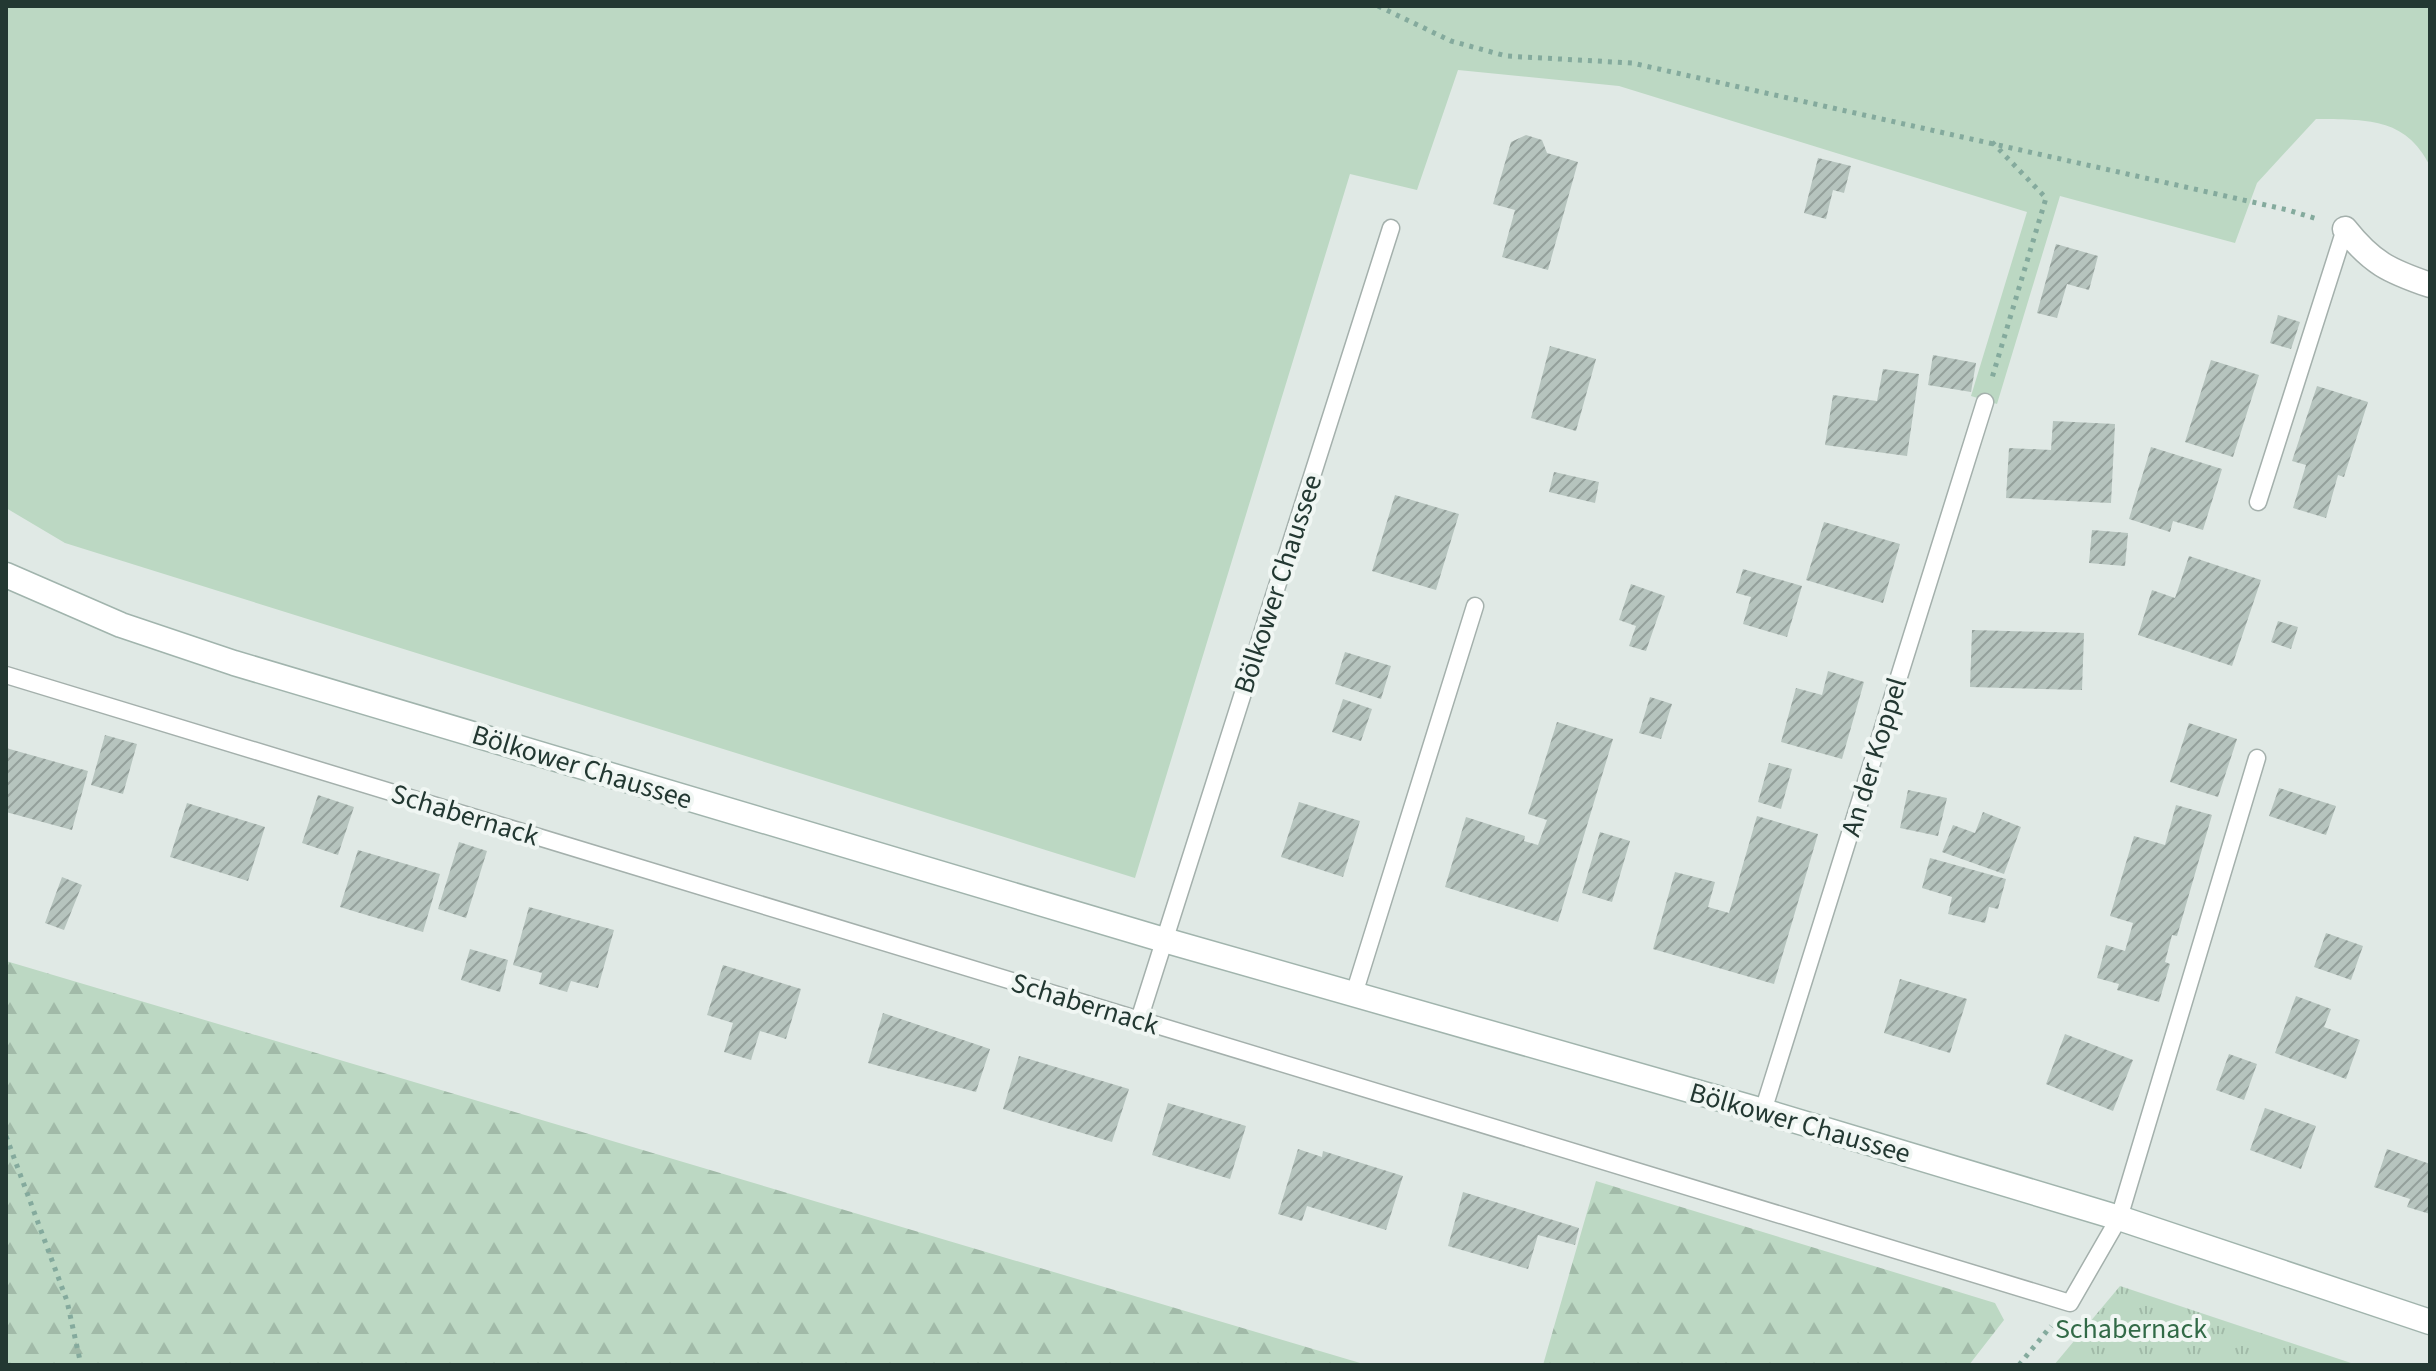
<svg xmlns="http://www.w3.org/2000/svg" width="2436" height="1371" font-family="'Source Sans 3',sans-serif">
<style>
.grass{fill:#bcd8c3}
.forest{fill:url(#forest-firs)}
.park{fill:url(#park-tufts)}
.building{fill:url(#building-hatch)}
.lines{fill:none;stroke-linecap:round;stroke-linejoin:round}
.lane-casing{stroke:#a4b0ac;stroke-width:19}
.street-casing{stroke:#a4b0ac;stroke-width:27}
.secondary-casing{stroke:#a1b4ad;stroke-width:27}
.path{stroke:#84aa9d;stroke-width:5;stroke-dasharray:4 6;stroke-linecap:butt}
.lane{stroke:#fff;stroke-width:16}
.street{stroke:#fff;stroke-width:24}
.secondary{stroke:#fff;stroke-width:24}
.labels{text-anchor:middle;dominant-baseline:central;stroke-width:8;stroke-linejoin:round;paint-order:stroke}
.street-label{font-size:28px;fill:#233832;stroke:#f0f6f3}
.park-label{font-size:28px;fill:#326a47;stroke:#f0f6f3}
</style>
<defs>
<pattern id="forest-firs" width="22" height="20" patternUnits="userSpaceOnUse" patternTransform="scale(2)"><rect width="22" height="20" fill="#bcd8c3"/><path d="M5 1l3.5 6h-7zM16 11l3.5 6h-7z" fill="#a1baa8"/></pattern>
<pattern id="park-tufts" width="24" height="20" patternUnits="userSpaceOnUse" patternTransform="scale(2)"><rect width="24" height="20" fill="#bcd8c3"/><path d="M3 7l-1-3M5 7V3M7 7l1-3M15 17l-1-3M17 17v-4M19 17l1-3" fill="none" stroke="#a1baa8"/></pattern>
<pattern id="building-hatch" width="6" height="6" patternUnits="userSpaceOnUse" patternTransform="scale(2)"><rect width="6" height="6" fill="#b6c4be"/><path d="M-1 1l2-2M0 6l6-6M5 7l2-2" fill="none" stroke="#94a09b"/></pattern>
</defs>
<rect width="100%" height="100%" fill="#e0e9e5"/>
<path class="grass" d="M6,6h2424v160c-25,-50 -65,-46 -114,-47l-59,64 -22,60 -175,-47 -63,208 -26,-8 56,-184 -408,-126 -161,-16 -41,120 -67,-16 -215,704 -1070,-335 -59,-35z"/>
<path class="forest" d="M6,961l1361,404h-1361z
M1596,1181l399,122 9,17 -35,45h-426z"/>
<path class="park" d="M2120,1286l237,79h-303z"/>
<path class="building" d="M1526,135l16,5 5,13 31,9 -30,108 -46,-13 13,-47 -22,-6 18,-62z
M1818,158l33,8 -7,27 -11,-3 -7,29 -22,-6z
M2056,244l42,12 -9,34 -22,-6 -10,34 -20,-5z
M2278,315l22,7 -9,27 -21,-6z
M1550,346l46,13 -20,72 -45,-13z
M1933,355l43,8 -5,29 -43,-7z
M2211,360l48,15 -26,82 -48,-15z
M1883,369l36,5 -12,82 -82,-11 8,-50 44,6z
M2317,386l51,16 -24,75 -6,-2 -12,43 -33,-10 13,-43 -14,-4z
M2053,421l62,3 -4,79 -105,-5 3,-50 42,2z
M2151,447l71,22 -19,61 -30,-9 -3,11 -41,-13z
M1554,472l45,10 -4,21 -46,-11z
M1395,495l64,19 -23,76 -64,-19z
M1824,522l76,22 -17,59 -77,-23z
M2092,530l36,3 -3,33 -36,-3z
M2189,556l72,24 -29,86 -94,-31 14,-45 23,8z
M1743,569l59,17 -15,51 -44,-13 8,-27 -15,-4z
M1631,584l34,12 -19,55 -17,-5 7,-20 -17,-6z
M2278,621l20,6 -7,22 -20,-7z
M1972,630l112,3 -2,57 -112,-3z
M1345,652l46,14 -10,33 -46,-15z
M1828,671l36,11 -22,77 -61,-17 15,-54 26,7z
M1650,697l22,7 -11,35 -22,-6z
M1343,699l29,10 -11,32 -29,-9z
M1557,722l56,17 -55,183 -113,-35 21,-70 59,19 -1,5 14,4 9,-25 -19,-6z
M2189,723l48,16 -19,58 -48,-15z
M105,735l32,9 -14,50 -32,-9z
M6,748l82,23 -16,59 -66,-18z
M1769,763l23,6 -11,40 -23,-7z
M2279,788l57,18 -10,29 -57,-19z
M1908,790l39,8 -9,38 -38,-8z
M318,795l36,12 -16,48 -36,-12z
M1299,802l61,19 -17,56 -62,-20z
M187,803l78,24 -17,54 -78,-24z
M2176,805l36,10 -35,121 -5,-1 -7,27 5,2 -11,38 -42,-12 2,-6 -22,-6 9,-33 19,6 8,-28 -23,-7 24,-80 31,9z
M1983,812l38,15 -17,47 -62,-22 11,-27 22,8z
M1757,816l61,18 -44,150 -121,-35 22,-77 40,10 -7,25 21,6z
M1600,832l30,9 -18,61 -30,-9z
M459,842l28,9 -21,67 -28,-9z
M358,850l82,24 -17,58 -83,-25z
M1930,858l76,21 -8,30 -9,-2 -4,16 -37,-9 4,-17 -30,-9z
M62,877l20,8 -18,45 -19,-7z
M529,907l85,23 -16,58 -27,-7 -4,11 -28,-8 3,-11 -29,-8z
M2326,933l37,13 -12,34 -37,-13z
M470,949l38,11 -8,32 -39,-12z
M723,965l78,24 -15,50 -26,-8 -9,29 -27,-8 9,-29 -26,-8z
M1900,979l67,20 -17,54 -66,-20z
M2296,996l35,13 -7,18 36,13 -14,39 -71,-26z
M883,1013l107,36 -14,43 -108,-29z
M2065,1034l68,26 -20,51 -67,-27z
M2229,1054l28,10 -13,36 -28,-10z
M1019,1056l110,33 -17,53 -109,-33z
M1168,1103l78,23 -16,53 -78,-24z
M2265,1108l51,18 -15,43 -51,-19z
M1298,1149l24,8 1,-6 80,25 -17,54 -79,-24 -5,15 -24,-7z
M2387,1149l43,15v50l-23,-7 3,-8 -36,-12z
M1463,1192l116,36 -4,17 -37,-10 -10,34 -80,-23z"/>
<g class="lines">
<g class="lane-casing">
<path id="lane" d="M2258,502l87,-273
M6,675l2064,628 49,-85 138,-460
M1354,994l121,-388
M1139,1020l252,-792
M1763,1111l222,-709"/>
</g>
<g class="street-casing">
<path id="street" d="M2345,229c27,34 44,42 85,56"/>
</g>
<g class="secondary-casing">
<path id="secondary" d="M6,575l115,50 113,38 930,277 599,171 356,107 311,104"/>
</g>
<path class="path" d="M1378,6l73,35 55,15 126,7 656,147 29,9
M1992,142l54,56 -54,180
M6,1136l61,165 14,64
M2019,1365l32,-39"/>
<use href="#lane" class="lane"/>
<use href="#street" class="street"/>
<use href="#secondary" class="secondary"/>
</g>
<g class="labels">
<g class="street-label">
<text transform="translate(1278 584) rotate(-72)">Bölkower Chaussee</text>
<text transform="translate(1874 757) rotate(-73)">An der Koppel</text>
<text transform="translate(582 767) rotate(17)">Bölkower Chaussee</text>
<text transform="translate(465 815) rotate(17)">Schabernack</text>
<text transform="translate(1085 1004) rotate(17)">Schabernack</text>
<text transform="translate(1800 1123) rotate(16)">Bölkower Chaussee</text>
</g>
<g class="park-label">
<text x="2131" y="1329">Schabernack</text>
</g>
</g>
<rect width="2436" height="1371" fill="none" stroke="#233832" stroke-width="16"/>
</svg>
